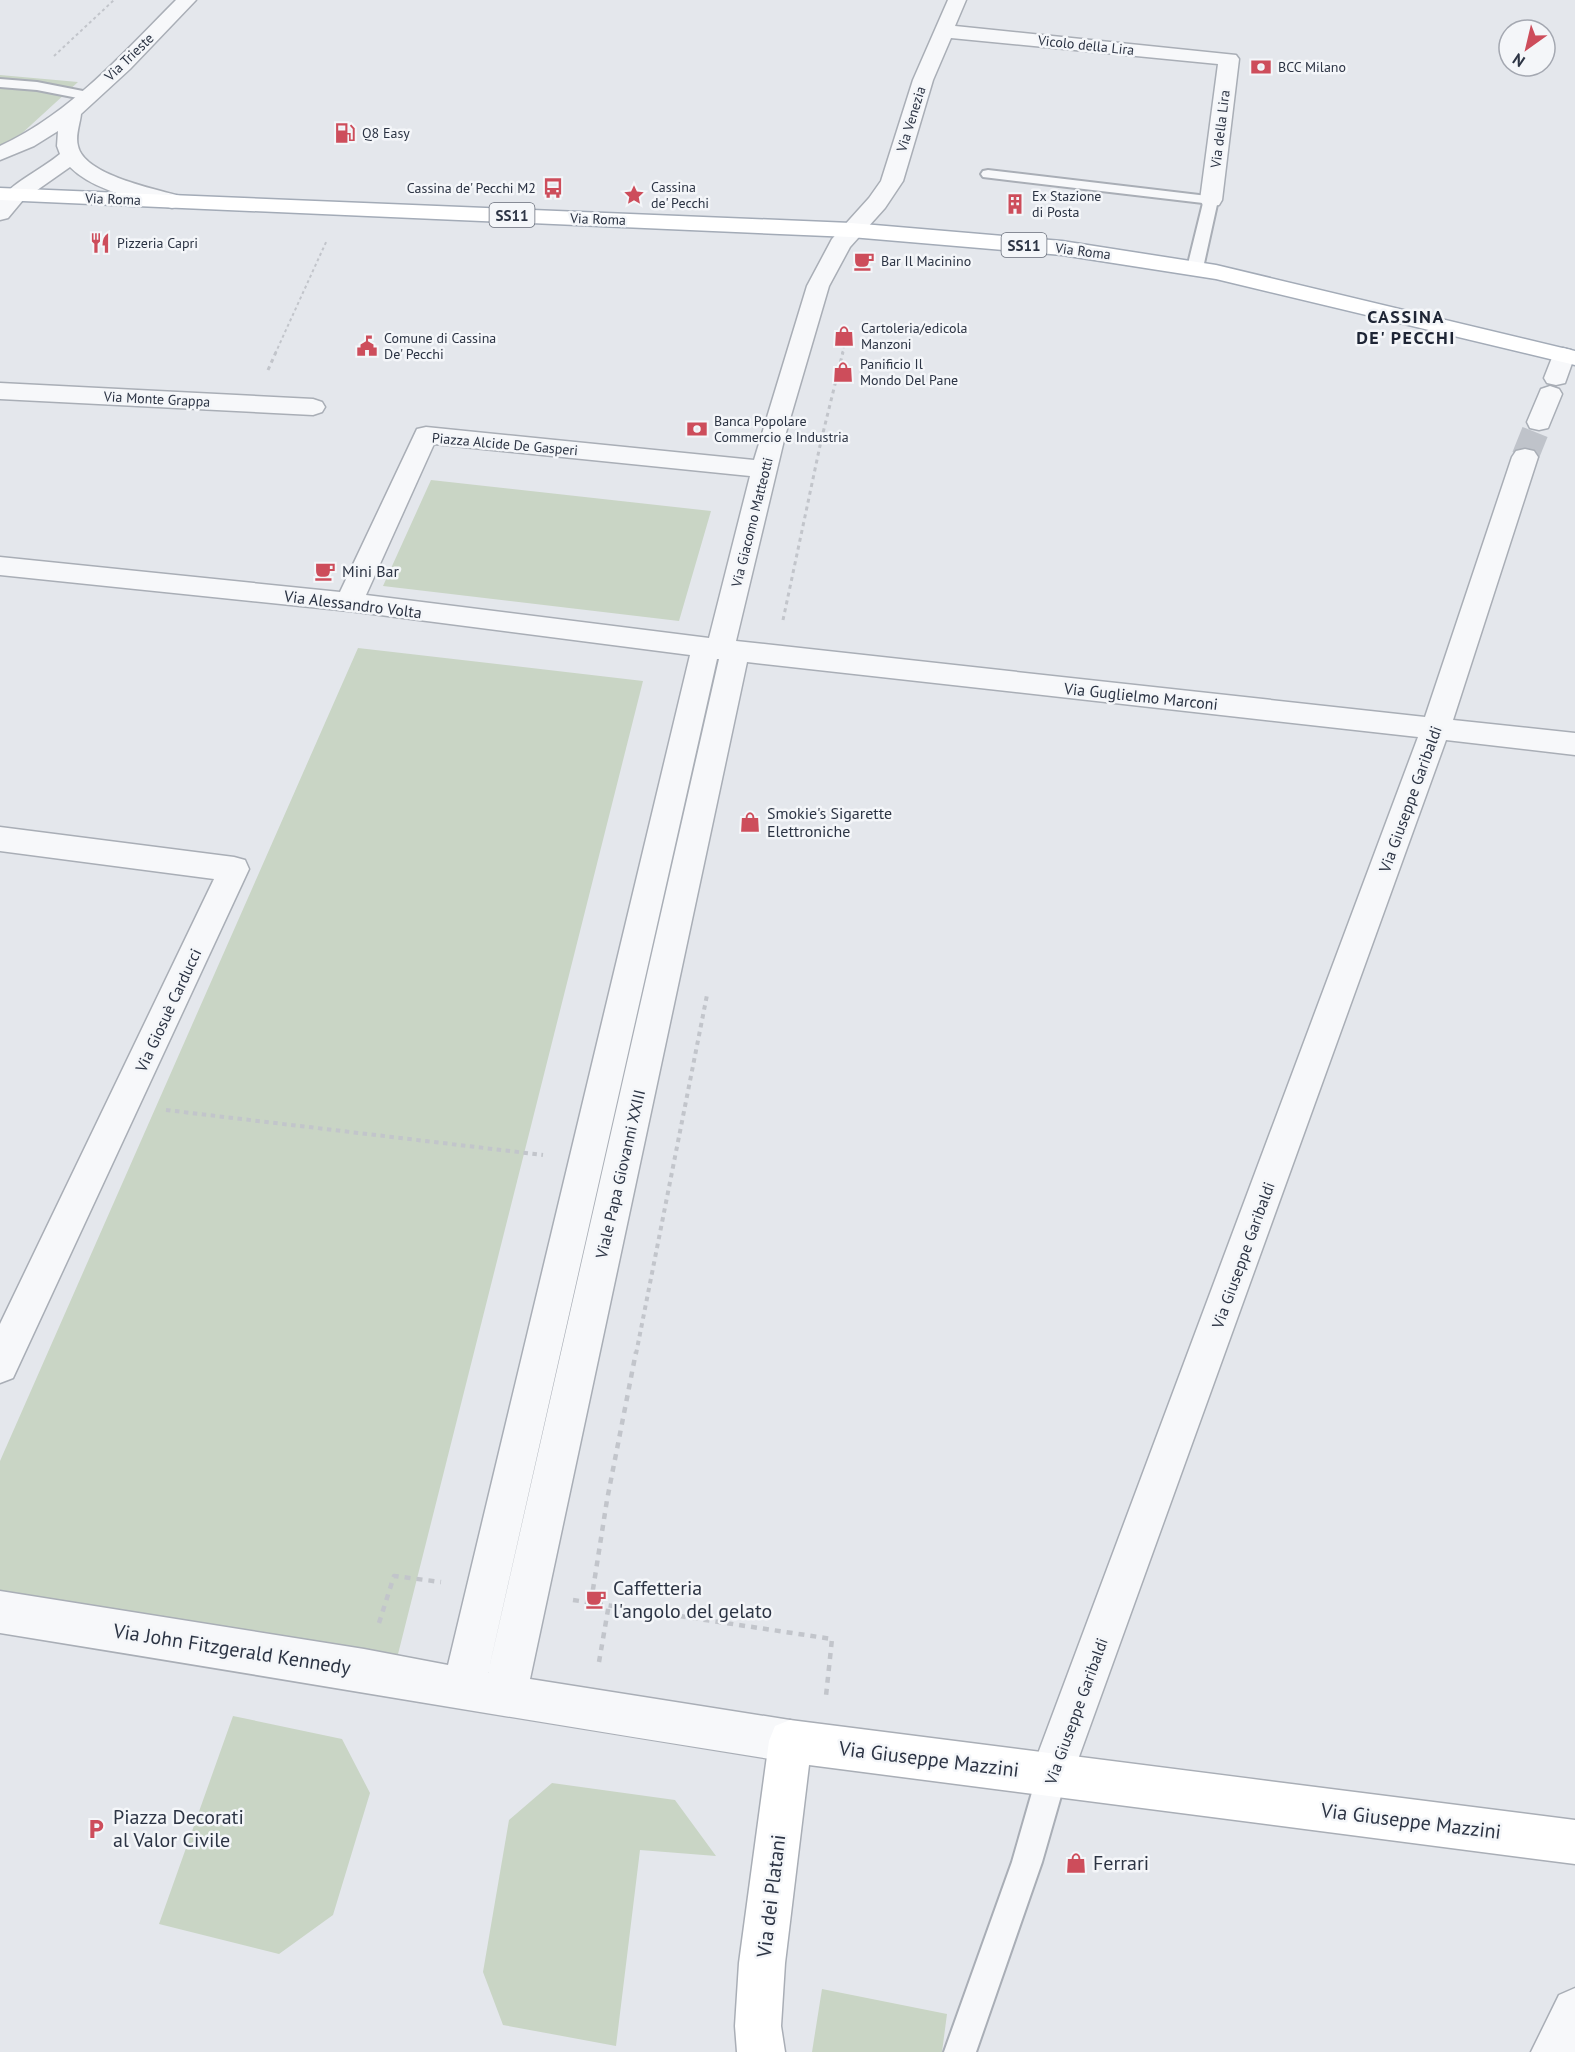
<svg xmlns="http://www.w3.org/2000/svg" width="1575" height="2052" font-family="'PT Sans',sans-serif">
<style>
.green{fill:#c9d5c5}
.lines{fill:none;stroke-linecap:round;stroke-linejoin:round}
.street-tunnel{stroke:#bfc3ca;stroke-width:27;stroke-dasharray:27 14;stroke-linecap:butt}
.lane-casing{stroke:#a9aeb6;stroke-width:4}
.street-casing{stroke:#a9aeb6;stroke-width:3}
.secondary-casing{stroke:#a9aeb6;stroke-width:3}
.primary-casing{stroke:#a3abb7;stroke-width:3}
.path-far3{stroke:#c2c5cb;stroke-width:2;stroke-dasharray:3 3;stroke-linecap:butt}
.path-far2{stroke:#c2c5cb;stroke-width:3;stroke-dasharray:4 4;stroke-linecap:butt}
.path-far1{stroke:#c2c5cb;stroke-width:4;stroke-dasharray:4.5 4.5;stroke-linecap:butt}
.path{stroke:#c2c5cb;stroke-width:4.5;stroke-dasharray:6 6;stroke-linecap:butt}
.lane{fill:#f7f8fa;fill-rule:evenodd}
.street{fill:#f7f8fa;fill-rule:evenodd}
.secondary{fill:#fff;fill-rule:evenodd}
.primary{fill:#fff;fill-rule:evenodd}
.labels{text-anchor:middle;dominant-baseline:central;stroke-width:5;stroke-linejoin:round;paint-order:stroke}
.far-street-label{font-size:14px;fill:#2c3444;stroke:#f4f6f9}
.far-poi-label{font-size:14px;fill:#2c3444;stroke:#f4f6f9;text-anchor:start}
.shield{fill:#f4f6f9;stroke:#686e7a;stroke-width:1.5}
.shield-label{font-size:15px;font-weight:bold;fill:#2c3444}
.poi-label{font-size:16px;fill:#2c3444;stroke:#f4f6f9;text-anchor:start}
.street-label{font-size:16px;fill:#2c3444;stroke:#f4f6f9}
.far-district-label{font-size:18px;font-weight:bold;letter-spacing:1.5px;fill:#1e2535;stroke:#f4f6f9}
.near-poi-label{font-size:20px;fill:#2c3444;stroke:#f4f6f9;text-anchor:start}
.near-street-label{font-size:20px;fill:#2c3444;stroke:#f4f6f9}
</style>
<rect width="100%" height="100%" fill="#e4e7ec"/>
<path class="green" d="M0,75l78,7 -59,54 -19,10z
M431,480l280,31 -32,110 -296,-35z
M358,648l285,33 -250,993 -393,-66v-147z
M233,1716l109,23 28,54 -37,122 -54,39 -120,-30z
M552,1783l123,17 41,56 -76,-6 -24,196 -113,-21 -20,-53 26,-152z
M822,1989l125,25 -5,38h-130z"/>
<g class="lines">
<path class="street-tunnel" d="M1525,457l14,-35"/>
<g class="lane-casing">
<path id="lane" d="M0,79l37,3 51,10 7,4 -7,4 -51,-10 -37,-3z
M988,170l228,27 2,3 -15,68 -8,5 -8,-5 16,-65 -220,-26 -2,-3 2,-3z
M1052,1760l10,5 5,10 -25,87 -66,190h-32l68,-190 25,-87 5,-10z"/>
</g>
<g class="street-casing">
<path id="street" d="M176,0h20l-66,69 -49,45c-1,10 -6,22 -3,32 6,29 77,43 102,50l3,5 -3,5 -8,2c-33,-9 -77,-16 -102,-41l-47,33 -15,18 -8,2v-21c16,-19 41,-29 60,-45l-3,-8 1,-15 -24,15 -34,14v-14c71,-33 122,-92 176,-146z
M948,0h18l-11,26 281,29 3,4 -17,141 -3,5 -8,1 -8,-1 -3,-5 18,-136 -267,-26 -18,42 -30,101 -18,27 -35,39 -21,39 -44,150 -49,205 689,76 87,-260 4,-6 9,-2 9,2 4,6 -85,263 122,13v22l-129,-15 -379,1050 -15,7 -15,-7 -7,-15 388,-1038 -671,-75 -217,1017 260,41 15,6 6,15 -6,15 -15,6c-264,-41 -526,-87 -790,-129v-42l364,58 84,16 242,-1010 -341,-44 -349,-36v-18l340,35 77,-163 9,-2 328,33 53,-174 25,-47 37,-41 12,-17 32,-101zM434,444l316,32 -41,162 -343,-43zM717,659h2l-231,1014z
M1563,348l8,2 4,5 -10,28 -9,2 -9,-2 -3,-5 11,-28z
M0,383l313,16 9,3 3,5 -3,5 -9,3 -313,-16z
M1550,386l9,3 3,5 -14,34 -9,2 -9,-2 -3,-6 14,-33z
M0,827l234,30 11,3 4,9 -236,509 -13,5v-59l214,-445 -214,-28z
M1575,1988v64h-44l28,-57z"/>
</g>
<g class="secondary-casing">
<path id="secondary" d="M790,1720l785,100v44l-766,-99 -24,198 -4,63 4,26h-48l-2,-26 4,-63 30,-222 6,-15z"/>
</g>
<g class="primary-casing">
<path id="primary" d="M0,188l851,35 211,18 154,24 359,86v14l-359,-86 -154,-24 -211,-18 -851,-37z"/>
</g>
<path class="path-far3" d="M54,56l60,-56
M275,354l52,-114
M842,354l7,-28"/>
<path class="path-far2" d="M268,370l8,-18
M783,620l38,-179 22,-89"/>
<path class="path-far1" d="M166,1110l377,45
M636,1354l71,-359"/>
<path class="path" d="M573,1600l259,39 -6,57
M591,1602l16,-102 29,-148
M379,1623l15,-47 47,6
M599,1662l10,-58"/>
<use href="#lane" class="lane"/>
<use href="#street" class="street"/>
<use href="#secondary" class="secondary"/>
<use href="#primary" class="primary"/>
</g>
<defs>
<g id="bank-bare" transform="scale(1.62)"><path d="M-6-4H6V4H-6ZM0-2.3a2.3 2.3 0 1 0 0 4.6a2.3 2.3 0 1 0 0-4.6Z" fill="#cd4d5b" stroke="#f4f6f9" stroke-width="2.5" paint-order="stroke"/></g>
<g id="fuel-bare" transform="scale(1.62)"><path d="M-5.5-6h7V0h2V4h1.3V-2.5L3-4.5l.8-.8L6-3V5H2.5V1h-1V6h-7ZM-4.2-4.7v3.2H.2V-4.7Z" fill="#cd4d5b" stroke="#f4f6f9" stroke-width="2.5" paint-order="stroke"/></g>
<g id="bus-bare" transform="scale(1.62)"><path d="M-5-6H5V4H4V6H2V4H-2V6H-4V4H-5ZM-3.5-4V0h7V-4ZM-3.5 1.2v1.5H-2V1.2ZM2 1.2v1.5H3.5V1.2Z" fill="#cd4d5b" stroke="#f4f6f9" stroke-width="2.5" paint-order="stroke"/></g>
<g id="sight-bare" transform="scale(1.62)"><path d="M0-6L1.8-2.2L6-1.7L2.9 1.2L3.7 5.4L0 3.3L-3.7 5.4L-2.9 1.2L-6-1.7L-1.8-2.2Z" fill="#cd4d5b" stroke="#f4f6f9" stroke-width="2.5" paint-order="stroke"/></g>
<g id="building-bare" transform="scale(1.62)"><path d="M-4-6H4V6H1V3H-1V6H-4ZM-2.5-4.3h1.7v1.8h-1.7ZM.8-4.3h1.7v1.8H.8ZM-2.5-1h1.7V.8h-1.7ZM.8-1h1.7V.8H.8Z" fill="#cd4d5b" stroke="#f4f6f9" stroke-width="2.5" paint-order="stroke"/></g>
<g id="restaurant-bare" transform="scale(1.62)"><path d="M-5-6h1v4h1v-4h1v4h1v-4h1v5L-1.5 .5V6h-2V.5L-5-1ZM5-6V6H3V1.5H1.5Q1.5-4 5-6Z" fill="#cd4d5b" stroke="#f4f6f9" stroke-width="2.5" paint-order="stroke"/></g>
<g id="cafe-bare" transform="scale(1.62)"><path d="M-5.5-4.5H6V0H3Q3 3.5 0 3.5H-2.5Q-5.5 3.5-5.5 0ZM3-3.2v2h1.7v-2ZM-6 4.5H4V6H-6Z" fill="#cd4d5b" stroke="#f4f6f9" stroke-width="2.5" paint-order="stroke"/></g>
<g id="shop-bare" transform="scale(1.62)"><path d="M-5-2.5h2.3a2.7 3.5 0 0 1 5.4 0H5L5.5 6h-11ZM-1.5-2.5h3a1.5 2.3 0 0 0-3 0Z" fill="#cd4d5b" stroke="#f4f6f9" stroke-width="2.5" paint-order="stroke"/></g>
<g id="civic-bare" transform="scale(1.62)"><path d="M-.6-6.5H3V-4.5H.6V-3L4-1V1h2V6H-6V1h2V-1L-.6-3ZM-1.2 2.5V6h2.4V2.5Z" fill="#cd4d5b" stroke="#f4f6f9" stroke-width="2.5" paint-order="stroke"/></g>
<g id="parking-bare" transform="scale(1.62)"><path d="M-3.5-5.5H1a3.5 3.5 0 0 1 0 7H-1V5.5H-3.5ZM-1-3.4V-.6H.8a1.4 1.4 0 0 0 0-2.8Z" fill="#cd4d5b" stroke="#f4f6f9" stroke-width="2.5" paint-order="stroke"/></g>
</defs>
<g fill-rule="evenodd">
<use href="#bank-bare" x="1261" y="67"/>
<use href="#fuel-bare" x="345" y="133"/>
<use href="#bus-bare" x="553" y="188"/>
<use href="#sight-bare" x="634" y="195"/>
<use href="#building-bare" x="1015" y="204"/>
<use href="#restaurant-bare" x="100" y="243"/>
<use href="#cafe-bare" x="864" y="261"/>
<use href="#shop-bare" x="844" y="336"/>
<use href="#civic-bare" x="367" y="346"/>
<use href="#shop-bare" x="843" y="372"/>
<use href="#bank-bare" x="697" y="429"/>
<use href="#cafe-bare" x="325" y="571"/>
<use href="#shop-bare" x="750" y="822"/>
<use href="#cafe-bare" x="596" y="1599"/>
<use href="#parking-bare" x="96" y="1829"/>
<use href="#shop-bare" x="1076" y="1863"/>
</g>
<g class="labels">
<g class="far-street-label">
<text transform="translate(1086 45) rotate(6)">Vicolo della Lira</text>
<text transform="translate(129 57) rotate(-44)">Via Trieste</text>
<text transform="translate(911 119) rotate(-73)">Via Venezia</text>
<text transform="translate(1220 129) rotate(-83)">Via della Lira</text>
<text transform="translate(113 199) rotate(2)">Via Roma</text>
<text transform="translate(598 219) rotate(2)">Via Roma</text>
<text transform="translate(1083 251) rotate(7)">Via Roma</text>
<text transform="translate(157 399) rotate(3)">Via Monte Grappa</text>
<text transform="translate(505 444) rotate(5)">Piazza Alcide De Gasperi</text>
<text transform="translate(752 522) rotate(-76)">Via Giacomo Matteotti</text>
</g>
<g class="far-poi-label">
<text x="1278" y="67">BCC Milano</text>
<text x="362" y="133">Q8 Easy</text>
<text x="651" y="187">Cassina<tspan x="651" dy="16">de' Pecchi</tspan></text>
<text x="536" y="188" text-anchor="end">Cassina de' Pecchi M2</text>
<text x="1032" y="196">Ex Stazione<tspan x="1032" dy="16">di Posta</tspan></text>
<text x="117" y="243">Pizzeria Capri</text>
<text x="881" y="261">Bar Il Macinino</text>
<text x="861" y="328">Cartoleria/edicola<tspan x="861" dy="16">Manzoni</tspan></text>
<text x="384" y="338">Comune di Cassina<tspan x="384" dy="16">De' Pecchi</tspan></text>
<text x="860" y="364">Panificio Il<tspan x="860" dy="16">Mondo Del Pane</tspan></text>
<text x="714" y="421">Banca Popolare<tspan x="714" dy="16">Commercio e Industria</tspan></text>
</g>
<g class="shield">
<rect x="489.5" y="203" width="45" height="24" rx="4.5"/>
<rect x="1001.5" y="233" width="45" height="24" rx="4.5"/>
</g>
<g class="shield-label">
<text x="512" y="215">SS11</text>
<text x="1024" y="245">SS11</text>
</g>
<g class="poi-label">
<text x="342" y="571">Mini Bar</text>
<text x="767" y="813">Smokie's Sigarette<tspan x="767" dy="18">Elettroniche</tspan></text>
</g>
<g class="street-label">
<text transform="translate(353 604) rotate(7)">Via Alessandro Volta</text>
<text transform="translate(1141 696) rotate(6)">Via Guglielmo Marconi</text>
<text transform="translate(1410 799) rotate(-70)">Via Giuseppe Garibaldi</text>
<text transform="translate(168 1010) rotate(-65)">Via Giosuè Carducci</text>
<text transform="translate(620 1174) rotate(-77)">Viale Papa Giovanni XXIII</text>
<text transform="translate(1243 1255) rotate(-70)">Via Giuseppe Garibaldi</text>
<text transform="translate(1076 1711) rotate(-70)">Via Giuseppe Garibaldi</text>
</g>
<g class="far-district-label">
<text x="1406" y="316">CASSINA<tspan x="1406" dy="21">DE' PECCHI</tspan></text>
</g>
<g class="near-poi-label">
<text x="613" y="1588">Caffetteria<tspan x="613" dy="23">l'angolo del gelato</tspan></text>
<text x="113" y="1817">Piazza Decorati<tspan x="113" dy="23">al Valor Civile</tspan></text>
<text x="1093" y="1863">Ferrari</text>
</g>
<g class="near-street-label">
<text transform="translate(232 1649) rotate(9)">Via John Fitzgerald Kennedy</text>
<text transform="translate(929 1759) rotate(7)">Via Giuseppe Mazzini</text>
<text transform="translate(1411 1821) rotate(7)">Via Giuseppe Mazzini</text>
<text transform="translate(771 1896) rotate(-83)">Via dei Platani</text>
</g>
</g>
<g transform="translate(1527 48) rotate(214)"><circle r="28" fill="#f4f6f9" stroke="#a4a8b1" stroke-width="1.5"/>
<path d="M0-4.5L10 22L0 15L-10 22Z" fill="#cd4d5b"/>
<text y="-9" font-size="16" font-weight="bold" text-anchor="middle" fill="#2c3444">N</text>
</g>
</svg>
